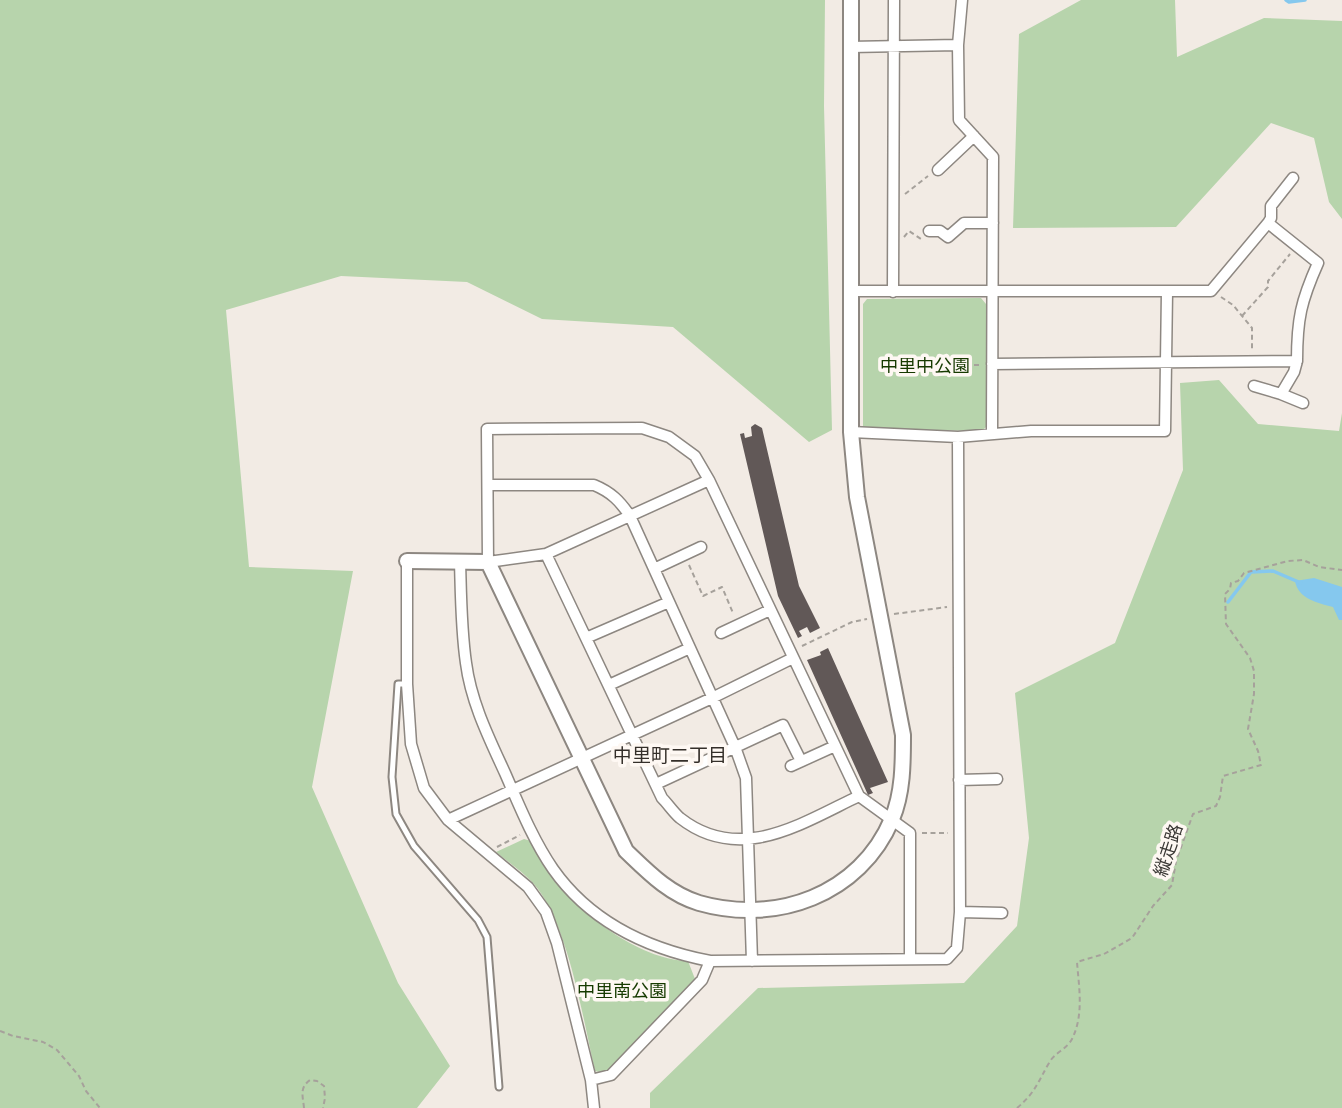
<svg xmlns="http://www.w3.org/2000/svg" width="1342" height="1108" font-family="'Titillium Web','Noto Sans JP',sans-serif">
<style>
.green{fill:#b7d4ac}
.water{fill:#85c8ee}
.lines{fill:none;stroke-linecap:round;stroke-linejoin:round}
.stream{stroke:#85c8ee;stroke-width:3.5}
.building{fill:#615857}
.lane-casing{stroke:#8d8781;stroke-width:9}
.street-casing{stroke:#8d8781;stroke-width:13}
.secondary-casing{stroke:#8d8781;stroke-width:18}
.path{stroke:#a6a19b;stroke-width:2;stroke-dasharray:5 3.5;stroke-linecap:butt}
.lane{stroke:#fff;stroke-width:5}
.street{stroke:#fff;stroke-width:10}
.secondary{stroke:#fff;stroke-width:14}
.labels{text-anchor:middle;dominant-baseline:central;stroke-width:7;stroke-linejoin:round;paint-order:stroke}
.park-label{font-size:18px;fill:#163a00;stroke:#fef8f3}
.street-label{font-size:18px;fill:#3a3835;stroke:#fef8f3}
.neighbourhood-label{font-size:19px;fill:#342f2a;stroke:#fef8f3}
</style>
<rect width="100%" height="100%" fill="#f2ebe4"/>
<path class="green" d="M0,0h825l-1,106 8,324 -23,12 -136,-115 -131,-8 -75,-37 -126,-6 -115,34 23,257 104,4 -41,216 86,196 52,83 -33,42h-417z
M1081,0h94l2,57 87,-39 78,3v198l-13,-17 -15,-64 -43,-15 -95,104 -163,1 6,-194z
M981,298l5,6 1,122 -5,5 -119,-2v-125l4,-5z
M1219,380l39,44 81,7 3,-18v695h-692v-15l108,-105 206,-5 53,-57 12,-88 -14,-145 100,-50 68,-173 -3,-87z
M524,839l7,2c7,10 12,22 19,32 27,39 89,87 138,88l7,18 -85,90 -7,4 -8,-2c-12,-52 -27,-149 -62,-188 -10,-11 -25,-21 -37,-31z"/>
<path class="water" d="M1314,578l28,9v33h-3l-6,-13c-15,-4 -35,-8 -38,-26z"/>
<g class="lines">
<path class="stream" d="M1286,0l3,2 16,-2
M1228,602l23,-30 22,-1 28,12"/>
</g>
<path class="building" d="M755,424l7,4 37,158 21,42 -10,5 -3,-6 -8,4 3,5 -4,2 -20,-42 -38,-162 4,-1 1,5 7,-2 -1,-9z
M828,648l60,134 -18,6 3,5 -5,2 -61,-135 14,-5 -1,-3z"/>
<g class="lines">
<g class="lane-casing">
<path id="lane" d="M407,684h-9l-6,93 4,37 18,32 64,74 9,17 12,150"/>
</g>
<g class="street-casing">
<path id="street" d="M962,0l-4,45 1,75 34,37 -1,277
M850,47l108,-2
M938,170l36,-34
M1268,223l3,-5v-12l22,-28
M929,231h11l8,6 16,-14h29
M851,291h360l57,-68 50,40c-17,38 -21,56 -21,98l-305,3
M893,292l1,-292
M1254,386l27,8 22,9
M1281,394l13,-22 3,-11
M851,432l107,5 73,-6h134l2,-139
M709,480l-163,74 -58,8 -1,-133 155,-1 27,9 26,19 14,24 150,316 51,37v126
M488,485h106c17,7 26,16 36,31l105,231 11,31 6,183
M546,554l116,244c6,6 12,15 18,20 60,47 122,5 179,-22
M407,561v123l4,60 13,44 24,32 80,67 18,25 11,31 34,137 3,28
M460,561c1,34 1,68 6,102 5,39 23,75 39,110 14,32 28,67 48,96 38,54 95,80 157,92l237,-2 10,-11 3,-36 -2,-475
M654,569l47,-22
M721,633l49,-23
M586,638l83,-36
M609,685l81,-37
M791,766l44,-20
M959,780l38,-1
M656,784l127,-59 18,36
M448,820l264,-122 81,-40
M960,912l42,1
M591,1080l20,-5 91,-95 8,-19"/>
</g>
<g class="secondary-casing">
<path id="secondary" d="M407,561l81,1 138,289c22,21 43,43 73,52 77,22 161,-8 193,-84 11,-26 11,-56 11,-84l-46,-238 -6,-65v-432"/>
</g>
<path class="path" d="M905,194l23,-18
M904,237l5,-6 12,8
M1221,297l12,8 19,23v23
M1242,316l26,-29v-6l22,-27
M974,365h7
M689,565l14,31 19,-9 11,26
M894,614l53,-7
M802,646l50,-24 15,-3
M922,833h26
M497,847l23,-12
M0,1031l13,5 30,6 14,8 22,26 7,15 14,17
M304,1108c-1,-12 -5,-20 6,-28l7,1 7,5 1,12 -2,10
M1017,1108c18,-15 21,-26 32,-45 5,-10 18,-14 23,-24 12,-24 7,-51 5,-77l27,-8 28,-16 21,-32 19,-21 4,-24 17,-47 23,-8 4,-9 3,-21 38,-11 -3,-14 -10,-22 6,-35v-23l-4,-13 -24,-34 -1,-30 5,-5 1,-6 7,-2 6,-8 44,-12 15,-1 16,7 23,3"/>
<use href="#lane" class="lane"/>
<use href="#street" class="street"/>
<use href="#secondary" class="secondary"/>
</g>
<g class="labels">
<g class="park-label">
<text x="925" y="365">中里中公園</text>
<text x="622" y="990">中里南公園</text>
</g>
<g class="street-label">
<text transform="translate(1168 850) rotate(-72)">縦走路</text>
</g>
<g class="neighbourhood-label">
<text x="670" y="754">中里町二丁目</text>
</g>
</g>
</svg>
